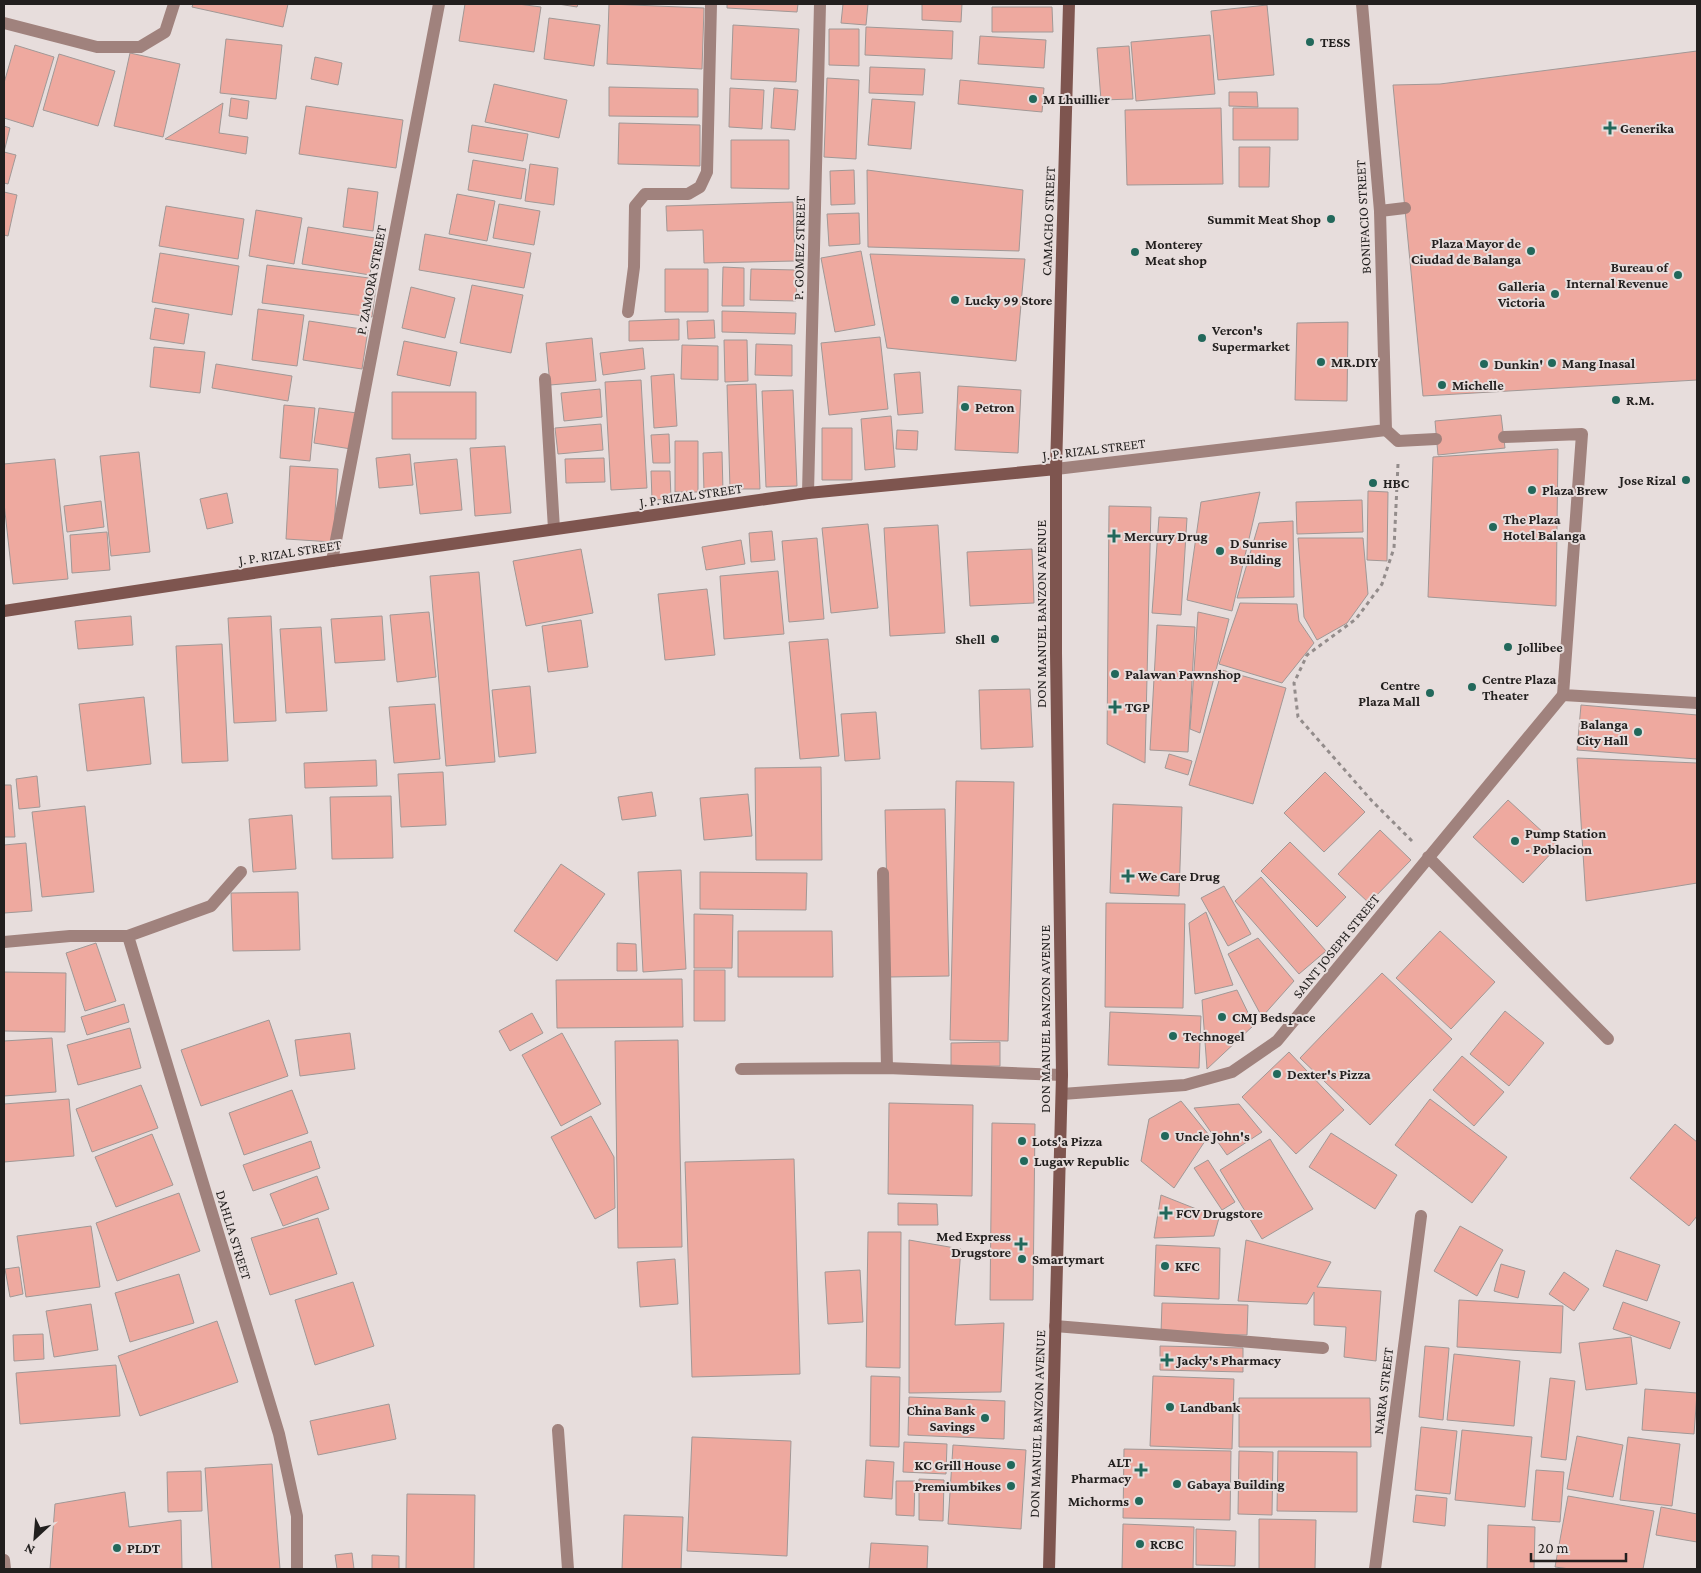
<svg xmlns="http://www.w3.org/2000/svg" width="1701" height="1573" font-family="'Crimson Pro',serif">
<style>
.building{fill:#eea99f;stroke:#a19896}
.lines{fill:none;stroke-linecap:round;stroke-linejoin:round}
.path{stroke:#938c8b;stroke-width:3;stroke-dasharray:4 4;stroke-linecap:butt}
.lane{stroke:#a0827d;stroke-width:12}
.street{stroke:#a0827d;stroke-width:12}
.secondary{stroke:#7e554f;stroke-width:12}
.poi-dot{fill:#22685b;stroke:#e7dddc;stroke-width:2}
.labels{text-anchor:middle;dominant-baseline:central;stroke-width:4;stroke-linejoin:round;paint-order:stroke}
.poi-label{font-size:14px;font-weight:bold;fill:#221f1e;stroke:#e7dddc;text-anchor:start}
.street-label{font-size:14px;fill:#221f1e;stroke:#e7dddc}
</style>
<rect width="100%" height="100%" fill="#e7dddc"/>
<path class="building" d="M193,4h95l-5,23 -91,-20z
M465,4h53l23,3 -7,45 -75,-11z
M558,4h20l-1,3z
M609,4l95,4 -2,61 -95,-5z
M727,4h71l-1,8 -70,-4z
M843,4h25l-2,21 -25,-2z
M922,4h40l-1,18 -39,-2z
M1267,5l7,70 -56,5 -7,-69z
M992,7h60l1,25h-61z
M549,18l51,7 -6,41 -50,-7z
M733,25l66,4 -3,53 -65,-3z
M866,27l87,4 -1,28 -87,-4z
M829,29h30v37l-30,-1z
M1210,35l5,59 -79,7 -5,-59z
M980,36l66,4 -2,28 -66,-4z
M226,39l56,6 -6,54 -56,-6z
M15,45l39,12 -21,70 -29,-9v-35z
M1129,46l4,53 -32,1 -4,-52z
M1697,51v329l-274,16 -30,-311 47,-1z
M130,53l50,11 -17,73 -49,-11z
M59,54l56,17 -17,55 -55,-16z
M315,57l27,6 -4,22 -27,-6z
M870,67l55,2 -2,26 -54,-2z
M827,78l32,2 -3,79 -32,-2z
M960,80l84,8 -2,24 -84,-8z
M494,84l73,16 -8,38 -74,-16z
M609,87l89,2v28l-89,-1z
M730,88l34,2 -2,39 -33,-2z
M774,88l24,2 -3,40 -24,-2z
M1229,92h28l1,15 -29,-1z
M231,98l18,3 -2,18 -18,-3z
M872,99l43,3 -4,47 -43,-4z
M223,103l-4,30 29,4 -2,17 -81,-15z
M306,106l97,14 -7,48 -97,-14z
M1221,108l2,76 -96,1 -2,-75z
M1233,108h65v32h-65z
M619,123l81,2v41l-82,-2z
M472,125l56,9 -5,27 -55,-9z
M4,126l6,2 -6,24z
M731,140h58v49l-58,-1z
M1239,147h31l-1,40h-30z
M4,152l12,3 -8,29 -4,-1z
M473,160l53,9 -5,30 -53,-9z
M530,164l28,4 -4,37 -29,-4z
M854,170l1,34 -24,1 -1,-34z
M867,170l156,20 -4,61 -151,-4z
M348,188l30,4 -5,39 -30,-4z
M4,192l13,3 -9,41 -4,-1z
M457,194l38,7 -8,40 -38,-7z
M793,202l2,59 -91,2 -1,-33 -36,1 -1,-25z
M499,204l41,7 -6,34 -41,-7z
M166,206l78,13 -6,40 -79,-13z
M256,210l46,8 -8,46 -45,-8z
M859,213l1,31 -31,2 -2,-32z
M308,227l67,11 -5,37 -68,-11z
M425,234l106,19 -7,35 -105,-18z
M861,251l14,74 -40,7 -14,-74z
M160,253l79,13 -7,49 -80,-13z
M870,254l155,5 -9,102 -129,-13z
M267,265l110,14 -5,38 -110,-14z
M723,267l21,1v38h-22z
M665,269h43v43h-43z
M751,269l46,1 -1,31 -46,-1z
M472,285l51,10 -12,58 -51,-10z
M411,287l44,11 -10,40 -43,-10z
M155,308l34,6 -5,30 -34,-5z
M258,309l46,6 -7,51 -45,-6z
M722,311l74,2 -1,21 -73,-2z
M679,319v21l-50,1v-20z
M714,320l1,18 -27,1 -1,-18z
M309,321l59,9 -6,39 -59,-9z
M1348,322l-1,79 -52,-1 2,-77z
M880,337l8,72 -59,6 -8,-72z
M592,338l4,43 -46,4 -4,-42z
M724,340h23l1,41 -23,1z
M404,341l53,11 -7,34 -53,-11z
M756,344l36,1v31l-37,-1z
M682,345l36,1v34l-37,-1z
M154,347l51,5 -5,41 -50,-6z
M643,348l2,21 -42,6 -3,-22z
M216,364l76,12 -4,25 -76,-13z
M920,372l3,41 -25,2 -4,-41z
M674,374l3,52 -23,2 -3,-52z
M641,380l6,108 -36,2 -6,-108z
M756,384l4,105h-30l-3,-104z
M958,386l63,4 -3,63 -63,-3z
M600,389l2,28 -38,4 -3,-28z
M793,390l4,96 -31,1 -4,-96z
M392,392h84v47h-84z
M284,405l31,3 -5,53 -30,-3z
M319,408l38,5 -6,36 -37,-6z
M1501,415l4,33 -67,7 -3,-34z
M891,416l4,51 -30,3 -4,-51z
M601,424l2,26 -45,4 -3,-26z
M822,428h30v52h-30z
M897,430l21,1 -1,19 -21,-1z
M669,434l1,29h-17l-2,-28z
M675,441h23v51h-23z
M505,446l6,67 -36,3 -5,-68z
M1558,449l-2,157 -128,-9 5,-140z
M139,452l11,100 -39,4 -11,-100z
M722,452l1,40 -19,1 -1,-40z
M410,454l3,31 -34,3 -3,-30z
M604,458l1,24 -39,1 -1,-24z
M55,459l13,120 -55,5 -9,-81v-39z
M457,459l5,51 -42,4 -6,-51z
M290,466l48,3 -5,73 -47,-3z
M651,471h19l1,28 -19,1z
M1368,491l20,1 -1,69 -20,-1z
M1260,492l-28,119 -45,-11 14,-98z
M227,493l6,30 -26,6 -7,-30z
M1362,500l1,32 -66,2 -1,-32z
M101,501l3,26 -37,5 -3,-26z
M1109,506l42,1 -6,256 -38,-19z
M1159,517l28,1 -6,97 -29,-2z
M1293,521l1,76 -57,1 22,-75z
M868,524l10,84 -47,5 -9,-85z
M938,525l7,108 -55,3 -6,-108z
M772,531l3,29 -24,2 -2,-29z
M107,532l3,38 -38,3 -2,-38z
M817,538l7,81 -35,3 -7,-81z
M1298,538h65l5,56 -21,29 -30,17 -13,-23z
M741,540l4,24 -39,6 -4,-23z
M581,549l12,64 -67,13 -13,-65z
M1032,549l2,54 -64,3 -3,-54z
M778,571l6,63 -60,5 -4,-63z
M479,572l16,190 -49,4 -16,-190z
M707,589l8,66 -50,5 -7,-66z
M1240,603l57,1 2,17 15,22 -32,40 -63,-19z
M429,612l7,65 -39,5 -7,-67z
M1198,612l31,7 -29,114 -10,-4z
M131,616l2,29 -55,4 -3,-28z
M271,616l5,105 -42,2 -6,-105z
M382,616l3,44 -50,3 -4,-44z
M581,620l7,47 -40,5 -6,-46z
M1157,625l38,2 -7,125 -38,-2z
M321,627l6,84 -41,2 -6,-84z
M828,639l11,117 -39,3 -11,-117z
M222,644l6,117 -46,2 -6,-117z
M1222,670l64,18 -33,116 -64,-19z
M530,686l6,67 -37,4 -7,-67z
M1030,689l3,58 -52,2 -2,-59z
M144,697l7,67 -64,7 -8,-67z
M435,704l5,55 -46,4 -5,-56z
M1581,705l116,10v44l-120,-9z
M876,712l4,47 -35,2 -4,-47z
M1169,754l23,7 -4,14 -23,-7z
M1577,758l120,5v120l-111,18z
M376,760l1,26 -72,2 -1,-25z
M821,767l1,93h-66l-1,-92z
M443,772l3,53 -45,2 -3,-53z
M1325,772l40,40 -41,40 -40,-39z
M37,776l3,31 -21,2 -3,-30z
M956,781l58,1 -6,259 -58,-1z
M4,785h7l4,52h-11z
M652,792l4,24 -34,4 -4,-23z
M748,794l4,42 -48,4 -4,-42z
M391,796l2,62 -61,1 -2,-62z
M1508,800l50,46 -35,37 -50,-46z
M1113,804l69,3 -3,89 -69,-3z
M85,806l9,86 -52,5 -10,-85z
M945,809l4,167 -60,1 -4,-167z
M292,815l4,54 -43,3 -4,-53z
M1380,830l31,30 -42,43 -31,-29z
M1290,842l56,55 -29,30 -56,-56z
M26,843l6,68 -28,2v-68z
M561,864l44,30 -48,67 -43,-30z
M681,870l5,99 -43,3 -5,-100z
M700,872l107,1 -1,37 -106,-1z
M1261,877l65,74 -27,23 -64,-73z
M1224,886l27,48 -23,12 -27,-48z
M298,892l2,58 -67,1 -2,-58z
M1106,903l79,1 -2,104 -78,-1z
M1206,912l27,73 -38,9 -6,-71z
M694,914l39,1 -1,53h-38z
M738,931h94l1,46h-95z
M1440,931l55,51 -44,47 -55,-51z
M1258,938l36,43 -32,36 -34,-63z
M96,943l20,58 -31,10 -19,-58z
M617,943l19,1 1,27h-20z
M694,970h31v51h-31z
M4,972l62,1 -1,59 -61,-1z
M1382,973l70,66 -82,86 -70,-67z
M682,979l1,48 -126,1 -1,-48z
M1237,990l17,35 -47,44 -5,-69z
M124,1004l5,18 -42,13 -6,-18z
M1505,1011l39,32 -35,43 -39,-32z
M1110,1012l91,4 -2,52 -91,-3z
M532,1013l11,20 -33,18 -11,-20z
M269,1020l19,56 -87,30 -20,-56z
M130,1028l11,40 -63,17 -11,-40z
M350,1033l5,36 -55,7 -5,-36z
M562,1033l39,71 -40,22 -39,-71z
M52,1038l4,54 -52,4v-55z
M678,1040l4,207 -64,1 -3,-207z
M1000,1042v24h-49v-23z
M1289,1052l55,58 -48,44 -54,-57z
M1462,1056l42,36 -30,34 -41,-36z
M141,1085l17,43 -66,24 -16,-43z
M292,1090l16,43 -64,22 -15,-42z
M69,1099l5,57 -70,6v-58z
M1430,1099l77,58 -35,46 -77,-58z
M1181,1101l28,34 -35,53 -33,-27 8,-42z
M889,1103l84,2 -1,91 -84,-2z
M1239,1104l23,28 -35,23 -33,-47z
M591,1116l23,41 1,51 -20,11 -44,-82z
M992,1123l43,1 -2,176h-43z
M1675,1124l22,18v74l-8,10 -59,-48z
M1331,1133l66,42 -22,34 -66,-42z
M152,1134l21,51 -57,22 -21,-50z
M1270,1139l43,70 -51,30 -42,-69z
M311,1141l9,27 -67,23 -10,-26z
M794,1159l6,215 -108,3 -7,-215z
M1208,1160l27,42 -13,8 -28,-42z
M317,1176l12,33 -46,17 -13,-32z
M179,1193l21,58 -83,30 -21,-58z
M1161,1195l58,23 -5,18 -60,2z
M898,1203l39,1 1,21h-40z
M318,1218l19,56 -67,21 -19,-57z
M91,1226l9,61 -74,10 -9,-61z
M1460,1226l43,24 -26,46 -43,-25z
M868,1232h33l-1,136 -34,-1z
M909,1240l52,9 -6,76 49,-2 -3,69 -92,1z
M1246,1240l85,22 -14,25 64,4 -5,70 -32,-4 2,-30 -32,-2v-33l-7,12 -69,-3z
M1156,1245l64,3 -1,51 -65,-3z
M1616,1250l44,15 -13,36 -44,-15z
M675,1259l3,45 -38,3 -3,-45z
M1501,1264l24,7 -7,27 -24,-7z
M19,1267l4,27 -13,3 -5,-28z
M860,1270l3,52 -35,2 -3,-52z
M1564,1272l25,17 -15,22 -25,-17z
M179,1274l15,49 -64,19 -15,-49z
M353,1282l21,64 -59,19 -20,-65z
M1459,1300l104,6 -2,47 -104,-6z
M1623,1302l57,20 -10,27 -57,-20z
M1162,1303l86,2 -1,30 -86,-2z
M91,1304l7,46 -44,7 -8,-46z
M217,1321l21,61 -98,34 -22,-60z
M43,1334l1,25 -30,2 -1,-26z
M1631,1337l6,47 -51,6 -7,-47z
M1160,1346l83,2v24l-83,-2z
M1425,1346l24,2 -6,72 -24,-3z
M1454,1354l66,7 -6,65 -67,-6z
M116,1365l4,51 -100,8 -4,-51z
M871,1376l29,1 -1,70 -29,-1z
M1153,1376l81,3 -2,70 -82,-3z
M1550,1378l25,3 -9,79 -25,-3z
M1645,1389l52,4 -3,41 -52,-4z
M909,1397l96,4 -1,38 -96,-4z
M1239,1398h131l1,49h-132z
M389,1404l7,35 -78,16 -8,-34z
M1421,1427l36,4 -7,63 -35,-4z
M1462,1430l70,7 -7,70 -70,-7z
M1577,1436l46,9 -10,52 -46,-8z
M692,1437l99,4 -4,115 -100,-5z
M1628,1437l52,7 -8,62 -52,-6z
M904,1442l43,2 -1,30 -43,-2z
M953,1445l73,5 -5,79 -73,-5z
M1124,1449l107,2 -1,69 -107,-2z
M1239,1451l34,1 -1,63 -34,-1z
M1278,1451l79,1v60l-80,-1z
M866,1460l28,2 -2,37 -28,-2z
M272,1464l8,105h-68l-7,-101z
M1536,1470l28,2 -4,50 -28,-2z
M201,1471l1,40 -34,1 -1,-40z
M919,1479l25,1 -1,41 -24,-1z
M896,1481h19l-1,35 -18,-1z
M125,1492l4,35 52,-7 1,49h-132l5,-65z
M407,1494l68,1 -1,74h-68z
M1416,1495l31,3 -2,28 -32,-4z
M1568,1496l86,15 -11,58h-73l-15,-2z
M1661,1507l36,7v28l-41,-7z
M624,1515l59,2 -2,52h-59z
M1259,1519l57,1 -1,49h-56z
M1123,1524l71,3 -1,42h-71z
M1488,1525l47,2 -1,42h-47z
M1196,1529l40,2 -1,35 -39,-1z
M871,1543l57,3 -1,23h-58z
M352,1553l2,16h-17l-2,-14z
M372,1555l27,1v13h-27z"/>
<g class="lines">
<path class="path" d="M1398,464l-4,84 -12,36 -26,35 -49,36 -13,28 4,34 74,84 41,41"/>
<path class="lane" d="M1380,211l25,-3
M1386,430l12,11 38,-2
M1504,437l78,-3 -19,261 134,8
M883,873l4,195
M741,1069l146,-1 175,7
M1055,1326l268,22
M558,1430l10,139"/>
<path class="street" d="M4,23l93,24h43l25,-15 9,-28
M628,312l6,-45 1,-61 10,-12h43l12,-7 7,-15 4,-168
M545,379l9,150
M1056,469l330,-39 -6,-219 -18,-207
M808,493l12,-489
M332,561l107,-557
M1428,857l180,182
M128,936l83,-30 30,-34
M4,942l66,-6h58l151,498 18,82v53
M1062,1094l123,-9 47,-13 45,-31 286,-346
M4,1560l1,9
M1375,1569l46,-353"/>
<path class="secondary" d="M4,611l328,-50 476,-68 248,-24
M1049,1569l13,-494 -6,-422v-184l13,-465"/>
</g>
<g class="poi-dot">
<circle cx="1310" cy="42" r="5"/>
<circle cx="1033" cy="99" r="5"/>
<path d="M1607.5 120.5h5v5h5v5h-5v5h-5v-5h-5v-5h5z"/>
<circle cx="1331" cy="219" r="5"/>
<circle cx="1531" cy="251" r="5"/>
<circle cx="1135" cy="252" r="5"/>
<circle cx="1678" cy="275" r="5"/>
<circle cx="1555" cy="294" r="5"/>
<circle cx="955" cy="300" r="5"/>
<circle cx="1202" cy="338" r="5"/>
<circle cx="1321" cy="362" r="5"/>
<circle cx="1552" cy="363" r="5"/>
<circle cx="1484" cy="364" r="5"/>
<circle cx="1442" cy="385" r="5"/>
<circle cx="1616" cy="400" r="5"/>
<circle cx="965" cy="407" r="5"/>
<circle cx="1686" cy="480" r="5"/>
<circle cx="1373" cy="483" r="5"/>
<circle cx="1532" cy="490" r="5"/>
<circle cx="1493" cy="527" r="5"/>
<path d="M1111.5 528.5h5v5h5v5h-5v5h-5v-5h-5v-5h5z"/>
<circle cx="1220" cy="551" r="5"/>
<circle cx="995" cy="639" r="5"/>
<circle cx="1508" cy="647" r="5"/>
<circle cx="1115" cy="674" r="5"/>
<circle cx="1472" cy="687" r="5"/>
<circle cx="1430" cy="693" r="5"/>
<path d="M1112.5 699.5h5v5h5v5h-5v5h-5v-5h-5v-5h5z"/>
<circle cx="1638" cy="732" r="5"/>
<circle cx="1515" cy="841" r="5"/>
<path d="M1125.5 868.5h5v5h5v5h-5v5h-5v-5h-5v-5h5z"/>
<circle cx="1222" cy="1017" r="5"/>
<circle cx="1173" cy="1036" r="5"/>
<circle cx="1277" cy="1074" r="5"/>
<circle cx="1165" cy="1136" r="5"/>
<circle cx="1022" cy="1141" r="5"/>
<circle cx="1024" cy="1161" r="5"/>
<path d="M1163.5 1205.5h5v5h5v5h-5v5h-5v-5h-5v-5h5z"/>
<path d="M1018.5 1236.5h5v5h5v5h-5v5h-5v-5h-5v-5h5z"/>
<circle cx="1022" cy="1259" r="5"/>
<circle cx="1165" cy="1266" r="5"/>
<path d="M1164.5 1352.5h5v5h5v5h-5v5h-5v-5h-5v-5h5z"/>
<circle cx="1170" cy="1407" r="5"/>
<circle cx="985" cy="1418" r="5"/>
<circle cx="1011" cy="1465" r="5"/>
<path d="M1138.5 1462.5h5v5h5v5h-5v5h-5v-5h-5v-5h5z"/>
<circle cx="1177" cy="1484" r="5"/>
<circle cx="1011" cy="1486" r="5"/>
<circle cx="1139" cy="1501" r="5"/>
<circle cx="1140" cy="1544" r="5"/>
<circle cx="117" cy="1548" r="5"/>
</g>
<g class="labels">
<g class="poi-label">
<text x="1320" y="42">TESS</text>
<text x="1043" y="99">M Lhuillier</text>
<text x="1620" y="128">Generika</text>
<text x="1321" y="219" text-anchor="end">Summit Meat Shop</text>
<text x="1521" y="243" text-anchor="end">Plaza Mayor de<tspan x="1521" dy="16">Ciudad de Balanga</tspan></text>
<text x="1145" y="244">Monterey<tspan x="1145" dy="16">Meat shop</tspan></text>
<text x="1668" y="267" text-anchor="end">Bureau of<tspan x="1668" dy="16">Internal Revenue</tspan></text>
<text x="1545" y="286" text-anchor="end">Galleria<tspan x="1545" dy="16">Victoria</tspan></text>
<text x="965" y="300">Lucky 99 Store</text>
<text x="1212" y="330">Vercon's<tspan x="1212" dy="16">Supermarket</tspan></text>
<text x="1331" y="362">MR.DIY</text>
<text x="1562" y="363">Mang Inasal</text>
<text x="1494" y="364">Dunkin'</text>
<text x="1452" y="385">Michelle</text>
<text x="1626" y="400">R.M.</text>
<text x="975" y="407">Petron</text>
<text x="1676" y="480" text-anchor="end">Jose Rizal</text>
<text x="1383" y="483">HBC</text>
<text x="1542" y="490">Plaza Brew</text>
<text x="1503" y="519">The Plaza<tspan x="1503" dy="16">Hotel Balanga</tspan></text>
<text x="1124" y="536">Mercury Drug</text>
<text x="1230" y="543">D Sunrise<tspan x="1230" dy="16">Building</tspan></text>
<text x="985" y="639" text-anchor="end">Shell</text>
<text x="1518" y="647">Jollibee</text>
<text x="1125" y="674">Palawan Pawnshop</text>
<text x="1482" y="679">Centre Plaza<tspan x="1482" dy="16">Theater</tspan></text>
<text x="1420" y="685" text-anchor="end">Centre<tspan x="1420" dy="16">Plaza Mall</tspan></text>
<text x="1125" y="707">TGP</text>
<text x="1628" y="724" text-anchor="end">Balanga<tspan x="1628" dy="16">City Hall</tspan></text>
<text x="1525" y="833">Pump Station<tspan x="1525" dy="16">- Poblacion</tspan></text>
<text x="1138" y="876">We Care Drug</text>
<text x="1232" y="1017">CMJ Bedspace</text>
<text x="1183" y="1036">Technogel</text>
<text x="1287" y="1074">Dexter's Pizza</text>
<text x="1175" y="1136">Uncle John's</text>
<text x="1032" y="1141">Lots'a Pizza</text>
<text x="1034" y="1161">Lugaw Republic</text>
<text x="1176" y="1213">FCV Drugstore</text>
<text x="1011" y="1236" text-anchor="end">Med Express<tspan x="1011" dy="16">Drugstore</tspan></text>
<text x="1032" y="1259">Smartymart</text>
<text x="1175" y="1266">KFC</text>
<text x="1177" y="1360">Jacky's Pharmacy</text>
<text x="1180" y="1407">Landbank</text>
<text x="975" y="1410" text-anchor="end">China Bank<tspan x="975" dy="16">Savings</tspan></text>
<text x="1131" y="1462" text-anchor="end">ALT<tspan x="1131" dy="16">Pharmacy</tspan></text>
<text x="1001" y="1465" text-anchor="end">KC Grill House</text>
<text x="1187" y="1484">Gabaya Building</text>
<text x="1001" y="1486" text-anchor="end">Premiumbikes</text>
<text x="1129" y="1501" text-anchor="end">Michorms</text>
<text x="1150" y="1544">RCBC</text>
<text x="127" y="1548">PLDT</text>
</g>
<g class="street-label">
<text transform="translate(1363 217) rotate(-93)">BONIFACIO STREET</text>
<text transform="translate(1048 221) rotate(-88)">CAMACHO STREET</text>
<text transform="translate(799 248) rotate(-89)">P. GOMEZ STREET</text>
<text transform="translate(371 280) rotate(-79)">P. ZAMORA STREET</text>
<text transform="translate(1094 449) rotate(-7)">J. P. RIZAL STREET</text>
<text transform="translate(691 495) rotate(-8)">J. P. RIZAL STREET</text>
<text transform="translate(290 552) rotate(-9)">J. P. RIZAL STREET</text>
<text transform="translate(1041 614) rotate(-90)">DON MANUEL BANZON AVENUE</text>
<text transform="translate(1336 946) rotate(-51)">SAINT JOSEPH STREET</text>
<text transform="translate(1045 1019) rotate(-90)">DON MANUEL BANZON AVENUE</text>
<text transform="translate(234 1235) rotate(73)">DAHLIA STREET</text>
<text transform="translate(1383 1391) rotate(-83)">NARRA STREET</text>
<text transform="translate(1037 1424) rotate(-88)">DON MANUEL BANZON AVENUE</text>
</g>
</g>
<rect width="1701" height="1573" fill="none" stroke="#221f1e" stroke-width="10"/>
<g transform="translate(35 1538) rotate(206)" stroke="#e7dddc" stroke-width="4" paint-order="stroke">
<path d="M0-4L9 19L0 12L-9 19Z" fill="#221f1e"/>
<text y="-8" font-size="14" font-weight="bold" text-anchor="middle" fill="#221f1e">N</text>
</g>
<path d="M1531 1553v8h95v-8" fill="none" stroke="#221f1e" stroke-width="2.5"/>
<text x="1538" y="1553" font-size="15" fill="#221f1e" stroke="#e7dddc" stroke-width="4" paint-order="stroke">20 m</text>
</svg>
